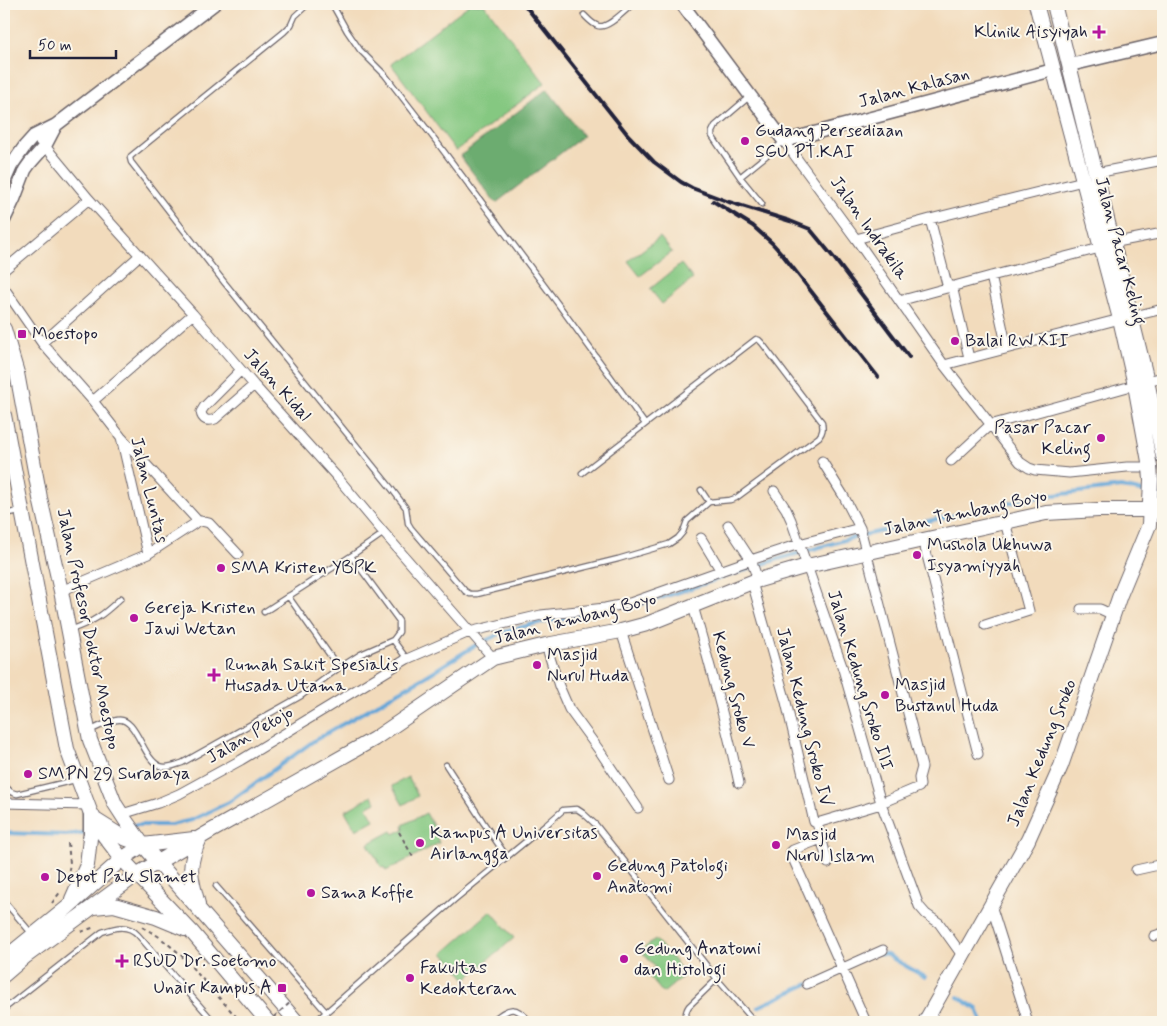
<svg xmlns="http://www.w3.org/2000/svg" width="1167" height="1026" font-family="Mynerve,sans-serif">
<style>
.green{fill:#85c881;stroke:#54755e}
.forest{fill:#6cac6f;stroke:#476755}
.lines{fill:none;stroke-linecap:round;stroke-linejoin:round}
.stream{stroke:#64a6d8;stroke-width:4}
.lane-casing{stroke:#6b6368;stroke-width:7}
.street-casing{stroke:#6b6368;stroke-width:11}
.secondary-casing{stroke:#6b6368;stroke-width:15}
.primary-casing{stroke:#6b6368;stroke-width:16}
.path{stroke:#6b6368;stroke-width:2;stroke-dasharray:4 4;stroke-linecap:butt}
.lane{stroke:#fff;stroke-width:4.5}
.street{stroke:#fff;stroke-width:9}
.secondary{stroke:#fff;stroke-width:12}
.primary{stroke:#fff;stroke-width:14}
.rail{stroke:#22223b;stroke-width:4}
.path-bridge{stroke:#6b6368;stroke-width:2;stroke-dasharray:4 4;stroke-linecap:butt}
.poi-dot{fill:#b5179e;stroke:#fbf7ec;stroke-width:2}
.labels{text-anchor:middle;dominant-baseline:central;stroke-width:4;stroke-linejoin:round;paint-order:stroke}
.poi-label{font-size:18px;fill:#22223b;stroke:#fbf7ec;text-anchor:start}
.street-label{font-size:18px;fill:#22223b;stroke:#fbf7ec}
</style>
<rect width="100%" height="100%" fill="#fbf7ec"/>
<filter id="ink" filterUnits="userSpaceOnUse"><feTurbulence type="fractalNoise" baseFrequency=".02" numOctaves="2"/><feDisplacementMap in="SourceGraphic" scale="10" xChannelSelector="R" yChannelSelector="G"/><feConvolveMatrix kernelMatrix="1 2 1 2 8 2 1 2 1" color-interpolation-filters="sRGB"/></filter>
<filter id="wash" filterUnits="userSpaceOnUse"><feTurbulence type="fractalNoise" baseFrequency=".0096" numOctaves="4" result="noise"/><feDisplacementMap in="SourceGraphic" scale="20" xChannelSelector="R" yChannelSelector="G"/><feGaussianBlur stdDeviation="1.12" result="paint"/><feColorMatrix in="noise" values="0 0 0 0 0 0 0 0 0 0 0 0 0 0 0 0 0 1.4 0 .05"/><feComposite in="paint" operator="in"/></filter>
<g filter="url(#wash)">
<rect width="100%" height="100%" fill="#f2dbbc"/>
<path class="green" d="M470,4h14l61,79 -89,68 -65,-87z
M660,237l12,15 -32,24 -12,-15z
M681,264l12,15 -31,25 -12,-15z
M408,777l10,19 -15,9 -11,-19z
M372,796l4,6 -9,5 7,13 -18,10 -11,-19z
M426,813l13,24 -2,1 2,5 -53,28 -2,-4 -2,1 -14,-24 24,-13 2,3 10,-5 -1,-4z
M491,911l23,27 -48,41 -23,-26z
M655,939l31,35 -23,19 -16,-19 8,-7 -14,-16z"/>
<path class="forest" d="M547,89l36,47 -87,67 -36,-47z"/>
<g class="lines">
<path class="stream" d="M636,605l16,-4 123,-41 80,-23 183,-40 83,-10 42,9
M133,825h38l21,-5 37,-18 86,-62 108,-62 53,-33 28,-13 29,-8 65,-11
M4,833l62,2 23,-3
M879,954l8,1 38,22
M958,997l19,12 5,13
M758,1007l50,-23"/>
</g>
</g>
<g filter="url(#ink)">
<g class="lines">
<g class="lane-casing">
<path id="lane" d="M308,4l-13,12 -4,9 -7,7 -153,124 -1,2 1,4 93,120 167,206 15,20 2,15 3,5 54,63 5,3h7l141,-35 51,-15 9,-6 5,-6 4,-11 22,-19 21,-2 6,-2 83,-61c4,-5 4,-8 3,-15l-60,-79 -3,-3 -3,-1 -174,134
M332,4l15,27 13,19 25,25 51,66 122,163 87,120
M584,15c4,4 8,9 14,11 10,3 27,-16 35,-22
M750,96l-35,30 -3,6v4l28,41 22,27
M740,177l43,-35
M701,490l8,12
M4,514l16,-3
M288,596l51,72
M264,612l87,-56 33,-23
M70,630c24,-8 33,-15 51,-32
M393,640l14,19
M91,730c8,-3 17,-9 26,-10 20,-4 25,39 43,46 7,3 15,-1 22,-3l119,-67 38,-28 22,-14 32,-14 6,-8v-11l-48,-65
M446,765l37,57 24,35
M4,785l7,7 6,2 58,-14
M216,886l110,126
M4,901l28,33
M4,1009l98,-77c14,-5 26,-8 36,3l76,87
M315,1022l139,-122 92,-75 17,-15 14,-1 6,4 13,12 121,154 38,43
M490,1022c18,-13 24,-20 40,0
M689,1022c-4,-6 -4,-10 0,-16l28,-27"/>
</g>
<g class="street-casing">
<path id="street" d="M34,136l11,10 44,53 104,115 61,71 83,92 47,56 109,125
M784,141l72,98 88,126 76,97 9,6 6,2 34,3 58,-6h23
M1096,173l67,-13
M930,219l18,69
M856,239l74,-20 153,-38
M1112,243l51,-10
M4,270l85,-71
M991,276l16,72
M952,286l17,72
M4,288l38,55 51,58 28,36 76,83 12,3 29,31
M899,301l92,-25 109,-28
M1130,317l33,-8
M42,343l98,-88
M944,365l176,-46
M241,370l-37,37 -3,5c1,8 7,10 14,7l39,-34
M1147,381l16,-4
M93,401l100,-87
M121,437l27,117
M822,461l21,34 17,33 62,239 -3,11 1,7 -1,2 -38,16
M951,461l39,-36 145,-40
M774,491l12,18 5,11 52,149 38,134 38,103 7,8 13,9 23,32
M728,525l23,35 7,20
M701,538l20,33
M923,540l55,214
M752,582l34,120 28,120 3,1 64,-19
M61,591l87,-37 46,-30 3,-4
M693,606c17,59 33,117 46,177
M1081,609h19l13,6
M985,625l44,-14 -24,-89
M621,631l48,149
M546,645l13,41 10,23 30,41 39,58
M4,803l84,2
M122,814l36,-11 21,-9 62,-34 166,-101 62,-27 72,-17 64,-7 25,-5 121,-43 48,-16 61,-16
M817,823l11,40
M821,839l-28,11 -2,2v2l75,168
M1136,870l27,-6
M991,905l37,117
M1154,936l9,-3
M807,984l76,-34"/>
</g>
<g class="secondary-casing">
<path id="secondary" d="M682,4l102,137 269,-71
M1070,65l93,-22
M4,182l7,-16 14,-20 9,-10 22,-11 158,-121
M4,220l10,-21 11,-29 5,-7 15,-17 11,-21
M90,838v-27"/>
</g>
<g class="primary-casing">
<path id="primary" d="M1054,4l93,377 16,75
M4,329l13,44 23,125 21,93 29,149 25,64 11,17 17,24 154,177
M4,415l63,334 23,62 12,22 20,26 69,72 77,91
M97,821l27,17 19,7 51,-6
M72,899l15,-34 3,-27
M198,904c-8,-29 -11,-38 2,-66
M94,907l20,-2 42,12 29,12
M4,959l64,-52 54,-48 21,-14
M4,975l22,-19 110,-81 75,-44 163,-92 119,-81 53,-13 75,-14 26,-7 105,-42 55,-16 116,-26 123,-27 52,-3h48l17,2
M925,1022l103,-182 33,-74 59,-171 29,-70 2,-45 -1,-13 -15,-82 -15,-66 -84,-315"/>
</g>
<path class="path" d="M399,832l14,25
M68,843l2,20 -2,13
M52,903l9,-12
M142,927l16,9 21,17 62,69
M81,932l14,-5"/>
<use href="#lane" class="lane"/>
<use href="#street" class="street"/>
<use href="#secondary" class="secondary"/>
<use href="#primary" class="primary"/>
<path class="rail" d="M524,4l104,131 26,27 27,20 11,6 37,14 61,19 20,8 24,29 75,99
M713,201l40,25 19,17 10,11 96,123"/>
<path class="path-bridge" d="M268,1022l24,-21"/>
</g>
</g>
<g class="poi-dot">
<path d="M1096.5 24.5h5v5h5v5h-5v5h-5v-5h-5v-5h5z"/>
<circle cx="745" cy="141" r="5"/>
<rect x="17" y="329" width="10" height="10" rx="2.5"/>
<circle cx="955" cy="341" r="5"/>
<circle cx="1101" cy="438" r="5"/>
<circle cx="917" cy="555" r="5"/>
<circle cx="221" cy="568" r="5"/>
<circle cx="134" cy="618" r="5"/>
<circle cx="537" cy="665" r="5"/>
<path d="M211.5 667.5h5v5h5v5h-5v5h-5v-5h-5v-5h5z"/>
<circle cx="885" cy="695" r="5"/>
<circle cx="28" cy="774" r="5"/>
<circle cx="420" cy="843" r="5"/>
<circle cx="776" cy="845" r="5"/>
<circle cx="597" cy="876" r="5"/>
<circle cx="45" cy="877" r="5"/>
<circle cx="311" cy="893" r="5"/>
<circle cx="624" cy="959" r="5"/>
<path d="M119.5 953.5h5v5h5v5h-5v5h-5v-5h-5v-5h5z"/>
<circle cx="410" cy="978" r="5"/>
<rect x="277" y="983" width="10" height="10" rx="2.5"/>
</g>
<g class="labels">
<g class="poi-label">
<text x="1088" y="32" text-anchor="end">Klinik Aisyiyah</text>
<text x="755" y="131">Gudang Persediaan<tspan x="755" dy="21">SGU PT.KAI</tspan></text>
<text x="32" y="334">Moestopo</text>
<text x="965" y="341">Balai RW XII</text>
<text x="1091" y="428" text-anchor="end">Pasar Pacar<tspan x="1091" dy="21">Keling</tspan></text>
<text x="927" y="545">Mushola Ukhuwa<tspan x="927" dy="21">Isyamiyyah</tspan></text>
<text x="231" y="568">SMA Kristen YBPK</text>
<text x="144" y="608">Gereja Kristen<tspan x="144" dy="21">Jawi Wetan</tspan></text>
<text x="547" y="655">Masjid<tspan x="547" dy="21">Nurul Huda</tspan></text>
<text x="225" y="665">Rumah Sakit Spesialis<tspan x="225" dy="21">Husada Utama</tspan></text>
<text x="895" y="685">Masjid<tspan x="895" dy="21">Bustanul Huda</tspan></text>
<text x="38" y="774">SMPN 29 Surabaya</text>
<text x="430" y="833">Kampus A Universitas<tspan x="430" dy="21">Airlangga</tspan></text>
<text x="786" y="835">Masjid<tspan x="786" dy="21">Nurul Islam</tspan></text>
<text x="607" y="866">Gedung Patologi<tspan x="607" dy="21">Anatomi</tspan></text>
<text x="55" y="877">Depot Pak Slamet</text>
<text x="321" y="893">Sama Koffie</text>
<text x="634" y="949">Gedung Anatomi<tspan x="634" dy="21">dan Histologi</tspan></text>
<text x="133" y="961">RSUD Dr. Soetomo</text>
<text x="420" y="968">Fakultas<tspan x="420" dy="21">Kedokteran</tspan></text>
<text x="272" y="988" text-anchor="end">Unair Kampus A</text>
</g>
<g class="street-label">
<text transform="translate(914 88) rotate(-15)">Jalan Kalasan</text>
<text transform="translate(869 228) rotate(55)">Jalan Indrakila</text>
<text transform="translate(1120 251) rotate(75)">Jalan Pacar Keling</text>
<text transform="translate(277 385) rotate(48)">Jalan Kidal</text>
<text transform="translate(149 490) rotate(76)">Jalan Luntas</text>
<text transform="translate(965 513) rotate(-12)">Jalan Tambang Boyo</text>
<text transform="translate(575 619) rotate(-14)">Jalan Tambang Boyo</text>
<text transform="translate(88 629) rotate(78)">Jalan Profesor Doktor Moestopo</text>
<text transform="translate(860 680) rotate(73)">Jalan Kedung Sroko III</text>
<text transform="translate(733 690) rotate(75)">Kedung Sroko V</text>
<text transform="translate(804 717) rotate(76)">Jalan Kedung Sroko IV</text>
<text transform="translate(250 735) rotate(-30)">Jalan Petojo</text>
<text transform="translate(1042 753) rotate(-68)">Jalan Kedung Sroko</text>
</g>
</g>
<rect width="1167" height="1026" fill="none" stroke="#fbf7ec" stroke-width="20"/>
<path d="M30 50v8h86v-8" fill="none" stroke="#22223b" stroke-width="2.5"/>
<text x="38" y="50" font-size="15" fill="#22223b" stroke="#fbf7ec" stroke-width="4" paint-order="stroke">50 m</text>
</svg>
